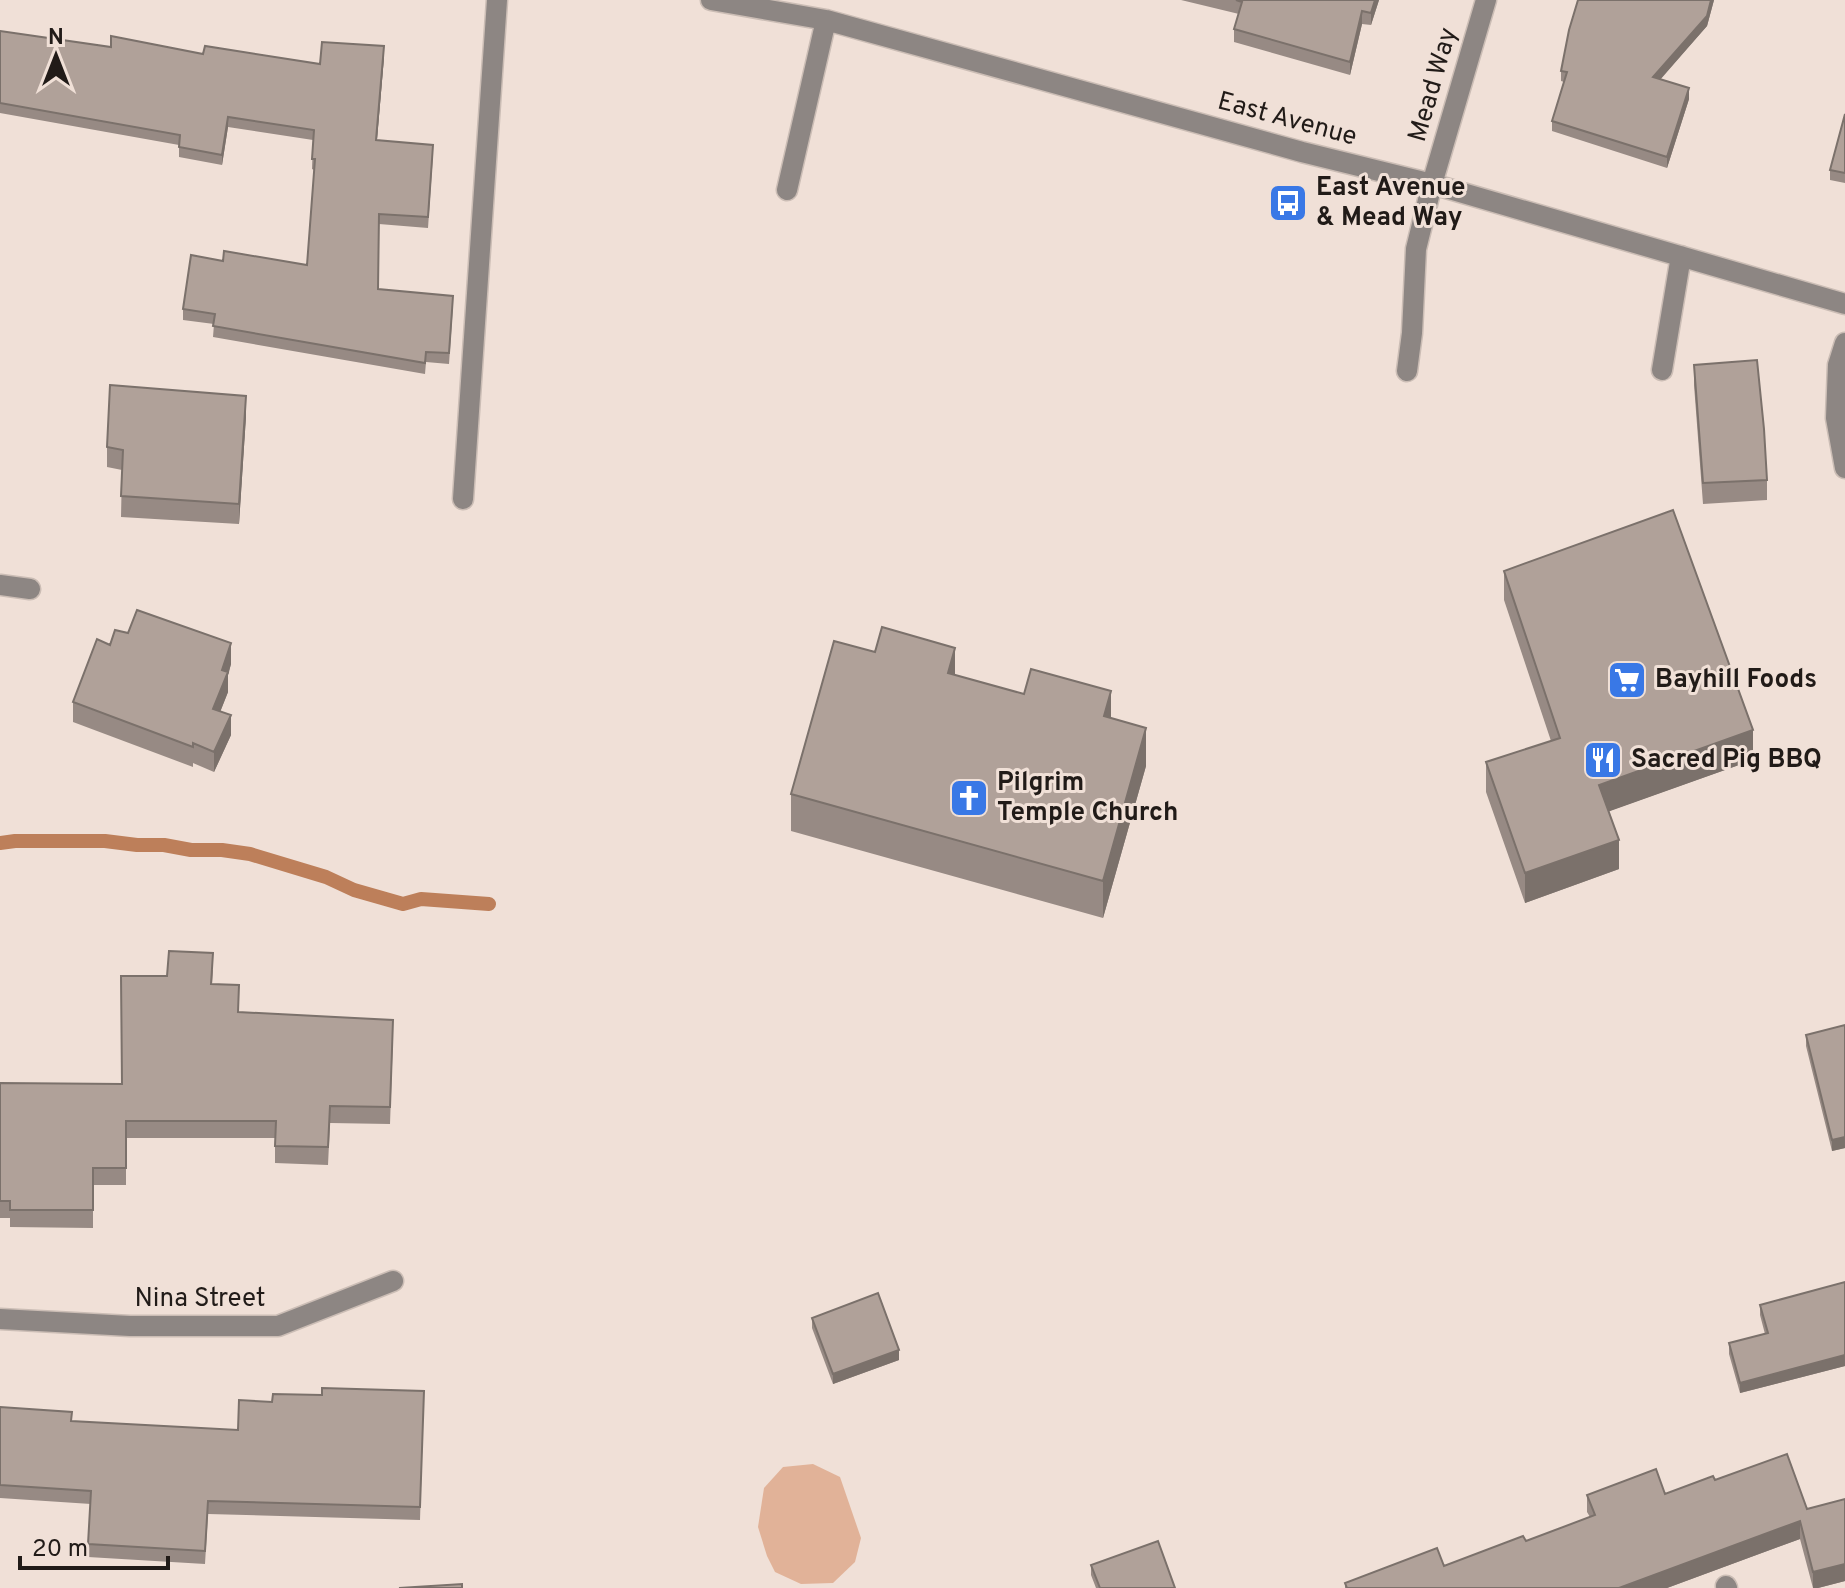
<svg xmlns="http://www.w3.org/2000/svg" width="1845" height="1588" font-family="Overpass,sans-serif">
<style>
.green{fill:#e1b298}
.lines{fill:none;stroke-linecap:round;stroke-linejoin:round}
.stream{stroke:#bd7f5a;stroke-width:14}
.minor-casing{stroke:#cbbdb5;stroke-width:23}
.minor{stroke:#8d8683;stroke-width:20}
.wall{fill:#978a84}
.shaded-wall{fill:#7b716b}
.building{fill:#b0a199;stroke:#7b716b;stroke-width:2}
.labels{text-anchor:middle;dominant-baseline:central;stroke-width:6;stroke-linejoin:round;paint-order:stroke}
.street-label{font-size:26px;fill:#211b18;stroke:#f0e0d7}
.poi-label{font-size:26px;font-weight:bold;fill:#211b18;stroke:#f0e0d7;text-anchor:start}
</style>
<rect width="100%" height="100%" fill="#f0e0d7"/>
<path class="green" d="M813,1464l27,13 21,61 -6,24 -22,21 -32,1 -26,-12 -8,-16 -9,-29 6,-39 19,-21z"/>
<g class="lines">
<path class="stream" d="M0,843l15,-2h90l32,4h27l27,5h31l28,4 76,23 28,13 49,14 18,-5 68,5"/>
<g class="minor-casing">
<path id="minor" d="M711,0l115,20 476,132 130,32 413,120
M787,190l39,-170
M1845,343l-7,22 -2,53 9,50
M1662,370l19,-114
M1407,371l5,-38 4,-84 16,-65 54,-184
M463,499l34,-499
M0,585l30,4
M0,1319l130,7h148l115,-45
M1726,1586l1,2"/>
</g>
<use href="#minor" class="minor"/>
</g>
<path class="wall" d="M1181,0h198l-8,25 -9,-1 -12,51 -116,-33v-13l5,-15z
M1578,0h136l-7,26 -47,53 29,20 -22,69 -115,-37v-10l12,-39 -3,-1v-10z
M0,31l111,16 209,17 64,-7 -7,83 56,15 -5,73 -49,-4 -1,65 75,17 -4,58 -23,-2 -1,12 -212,-37 1,-13 -31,-4v-11l40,-48 84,4 7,-95 -2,-1 1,-29 -85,-13 -6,38 -43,-8v-12l-179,-32z
M1845,114v69l-15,-3v-10z
M1694,365l73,115v20l-64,4 -9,-119z
M246,416l-7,108 -118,-7 1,-47 -15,-3v-20z
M1504,571l249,189 -144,51 10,58 -94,34 -39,-111v-30l65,-21 -47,-141z
M110,645l121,19 -3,11v17l-8,20 11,23 -17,37 -21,-9v4l-120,-45v-20z
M955,675l156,43 35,48 -43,152 -312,-87v-37z
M213,970l-1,14 26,28 155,25 -3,87 -60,-1 -2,42 -53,-2v-25h-149v47h-33v43l-83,-1v-9h-10v-135l122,1 45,-108z
M1845,1025v123l-13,3 -26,-105v-11z
M1845,1282v84l-105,27 -11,-39v-11l36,-9 -5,-19v-10z
M812,1318l87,42 -66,24 -21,-56z
M424,1391l-4,129 -212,-6 -3,50 -117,-7 3,-53 -91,-6v-91l72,14 166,9 34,-28 50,-7z
M1715,1480l92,29 38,72 -27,7h-5l-13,-49 -133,49h-322v-5l99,-17 82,-25 64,-24 -3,-5v-17l78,-1z
M1091,1565l84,23h-79l-5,-13z"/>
<path class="shaded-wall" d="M1375,0h4l-8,25v-12z
M1711,0h3l-7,26 -54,62v-11z
M1362,11v13l-12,51v-13z
M384,46v11l-8,93v-10z
M1689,88v11l-22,69v-11z
M228,117v10l-6,38v-10z
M246,396v20l-7,108v-20z
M231,643v21l-3,11v17l-15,38v-21l9,-39z
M955,648v37l-7,-12z
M1111,691v38l-7,-13z
M231,715v20l-17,37v-20z
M1146,728v38l-43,152v-37z
M1753,730v30l-154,55v-30z
M1619,840v29l-94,34v-30z
M1845,1137v11l-13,3v-11z
M899,1350v10l-66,24v-10z
M1845,1355v11l-105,27v-10z
M1800,1521v18l-133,49h-48z
M1845,1564v17l-27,7h-5v-16z"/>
<path class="building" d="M1236,0h139l-4,13 -9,-2 -12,51 -116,-33 8,-27z
M1578,0h133l-4,16 -54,61 36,11 -22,69 -115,-36 15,-49 -6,-1 8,-41z
M0,31l111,16v-11l92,18 2,-8 115,18 2,-22 62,4 -8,94 57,5 -5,72 -49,-3 -1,75 75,7 -4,57 -23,-1 -1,11 -212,-37 2,-12 -32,-5 8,-54 32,6 1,-10 83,14 8,-106h-3l2,-29 -86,-13 -6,38 -43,-8 1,-12 -180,-32z
M1845,114v59l-15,-3z
M1757,360l7,69 3,51 -64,3 -9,-118z
M110,385l136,11 -7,108 -118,-8 2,-46 -16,-3z
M1673,510l80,220 -154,55 20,55 -94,33 -39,-111 74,-24 -56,-167z
M137,610l94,33 -9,27 6,2 -15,37 18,6 -17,37 -21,-9v4l-120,-45 24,-63 13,6 5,-15 13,3z
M882,627l73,21 -7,25 76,21 7,-25 80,22 -7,25 42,12 -43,153 -312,-87 43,-153 41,11z
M169,951l44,2 -2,31 28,1 -1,27 155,8 -3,87 -60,-1 -2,41 -53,-1 1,-25h-150v47h-33v42h-83v-9h-10v-118l122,1 -1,-108h46z
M1845,1025v112l-13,3 -26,-105z
M1845,1282v73l-105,28 -11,-40 39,-10 -8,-28z
M878,1293l21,57 -66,24 -21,-56z
M322,1388l102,3 -4,116 -212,-6 -3,50 -117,-7 3,-53 -91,-6v-78l72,5 -1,9 167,9 1,-30 33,2 1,-8 49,1z
M1787,1454l20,55 38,-10v65l-32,8 -13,-51 -181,67h-272l-2,-5 92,-35 7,18 79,-30 3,5 69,-26 -8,-20 69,-26 9,25 48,-18 2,4z
M1158,1541l17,47h-75l-9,-23z
M462,1584v4h-63z"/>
<defs>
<g id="bus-square" transform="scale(2)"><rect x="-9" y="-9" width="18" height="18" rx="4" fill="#3978e6" stroke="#f0e0d7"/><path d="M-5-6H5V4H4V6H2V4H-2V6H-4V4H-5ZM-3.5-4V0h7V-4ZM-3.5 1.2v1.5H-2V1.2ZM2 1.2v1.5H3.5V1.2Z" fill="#fff"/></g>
<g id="supermarket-square" transform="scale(2)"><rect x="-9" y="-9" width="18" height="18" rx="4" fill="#3978e6" stroke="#f0e0d7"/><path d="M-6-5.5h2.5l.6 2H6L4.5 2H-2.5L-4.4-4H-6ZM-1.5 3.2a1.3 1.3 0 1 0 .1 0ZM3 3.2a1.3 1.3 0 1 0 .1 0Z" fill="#fff"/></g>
<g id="restaurant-square" transform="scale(2)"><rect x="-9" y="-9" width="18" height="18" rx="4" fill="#3978e6" stroke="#f0e0d7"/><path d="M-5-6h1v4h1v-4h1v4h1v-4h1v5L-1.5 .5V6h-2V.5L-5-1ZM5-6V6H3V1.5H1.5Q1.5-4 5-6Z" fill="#fff"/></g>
<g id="church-square" transform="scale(2)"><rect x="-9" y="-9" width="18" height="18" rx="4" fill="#3978e6" stroke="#f0e0d7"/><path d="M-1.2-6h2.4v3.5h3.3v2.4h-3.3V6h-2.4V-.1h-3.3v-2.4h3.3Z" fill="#fff"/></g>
</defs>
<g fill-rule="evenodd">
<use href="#bus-square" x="1288" y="203"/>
<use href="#supermarket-square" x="1627" y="680"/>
<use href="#restaurant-square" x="1603" y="760"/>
<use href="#church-square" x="969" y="798"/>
</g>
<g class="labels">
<g class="street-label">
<text transform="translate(1434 85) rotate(-74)">Mead Way</text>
<text transform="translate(1287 120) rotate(15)">East Avenue</text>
<text x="200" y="1299">Nina Street</text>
</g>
<g class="poi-label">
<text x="1316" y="188">East Avenue<tspan x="1316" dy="30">&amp; Mead Way</tspan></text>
<text x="1655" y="680">Bayhill Foods</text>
<text x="1631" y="760">Sacred Pig BBQ</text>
<text x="997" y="783">Pilgrim<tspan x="997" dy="30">Temple Church</tspan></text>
</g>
</g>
<g transform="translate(56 56)" stroke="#f0e0d7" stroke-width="6" paint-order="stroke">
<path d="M0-6L14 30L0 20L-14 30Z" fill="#211b18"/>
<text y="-12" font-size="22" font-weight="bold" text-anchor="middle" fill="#211b18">N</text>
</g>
<path d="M20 1556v12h148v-12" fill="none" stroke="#211b18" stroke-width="4"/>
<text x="32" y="1556" font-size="24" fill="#211b18" stroke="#f0e0d7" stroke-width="6" paint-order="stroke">20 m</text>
</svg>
